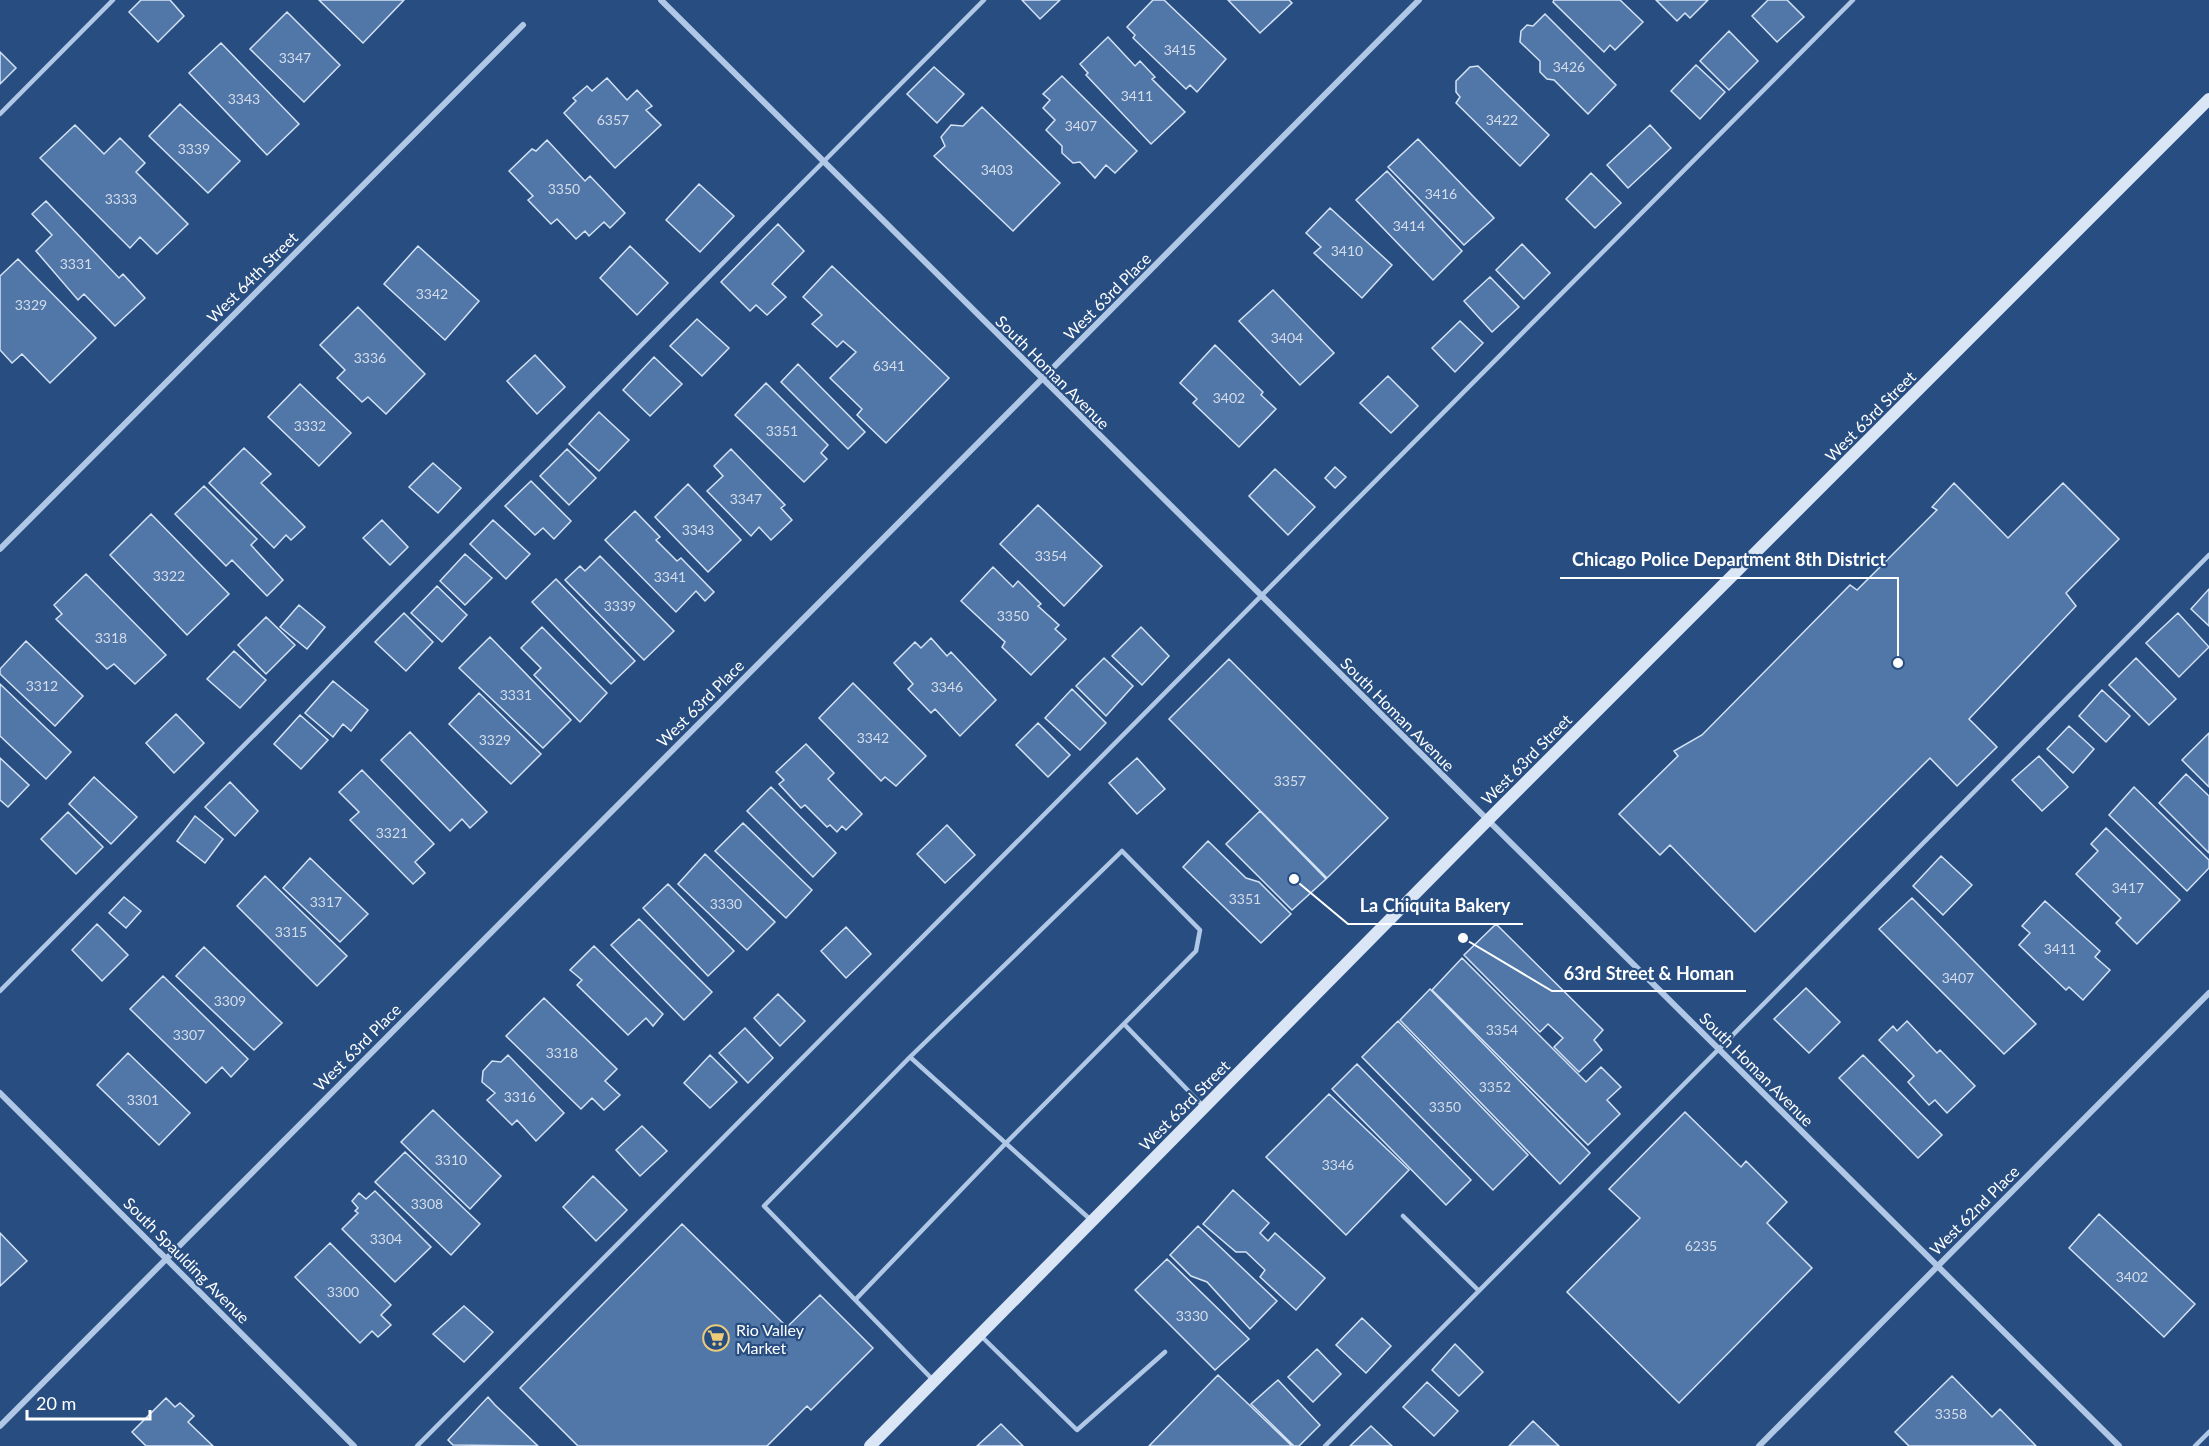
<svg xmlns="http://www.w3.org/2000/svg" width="2209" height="1446" font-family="Lato,sans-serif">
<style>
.building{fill:#5177a9;stroke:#d3e2f5;stroke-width:1.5}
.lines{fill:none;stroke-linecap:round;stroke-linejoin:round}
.service{stroke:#b0c8e6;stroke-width:4.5}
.minor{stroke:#b0c8e6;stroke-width:6}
.secondary{stroke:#dae5f6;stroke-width:12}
.labels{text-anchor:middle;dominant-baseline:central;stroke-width:4.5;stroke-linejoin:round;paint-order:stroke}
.number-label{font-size:14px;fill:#d4ddea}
.street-label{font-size:16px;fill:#fff;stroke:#284e81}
.poi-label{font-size:16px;fill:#fff;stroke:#284e81;text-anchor:start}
.leader{fill:none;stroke:#fff;stroke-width:2}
.callout-dot{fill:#fff;stroke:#284e81;stroke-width:2}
.callout-label{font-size:18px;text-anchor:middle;font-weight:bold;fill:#fff;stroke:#284e81;stroke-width:4.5;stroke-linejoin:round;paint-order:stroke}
</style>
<rect width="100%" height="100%" fill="#284e81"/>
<path class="building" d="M141,0h29l14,16 -26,26 -29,-30z
M319,0h85l-41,43z
M1022,0h38l-20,19z
M1153,0h11l62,59 -29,33 -7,-7 -4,4 -53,-51 2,-3 -8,-8z
M1228,0h61l3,3 -32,30z
M1554,0h66l23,22 -28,28 -5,-5 -6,7 -51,-50z
M1656,0h52l-18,18 -5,-5 -8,8z
M1768,0h19l17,17 -27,25 -25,-26z
M287,12l53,53 -36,37 -54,-53z
M1545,14l71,71 -28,29 -34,-34 -7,-1 -7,-7v-11l-20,-19 1,-11 6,-6 6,1z
M1729,31l29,30 -29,29 -29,-29z
M1108,37l27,29 5,-5 15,16 -3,2 33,33 -34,32 -65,-69 2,-2 -8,-9z
M221,43l78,81 -32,31 -78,-82z
M0,52l16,16 -16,16z
M1696,65l29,27 -25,27 -29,-28z
M1478,66l71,69 -29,31 -64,-63 4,-6 -4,-5v-11l14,-14z
M934,67l30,27 -27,29 -30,-29z
M1062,76l75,75 -22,22 -9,-8 -11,13 -15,-16 -7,1 -11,-10v-7l-16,-16 9,-10 -12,-12 7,-8 -7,-6z
M607,78l20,22 10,-10 15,16 -6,4 15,15 -46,43 -51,-55 12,-12 -3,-3 14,-12 5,5z
M180,104l60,57 -32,32 -59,-57z
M982,107l78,76 -47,48 -79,-75 11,-10 -4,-9 10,-12 12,1z
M75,125l29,29 16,-16 25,25 -9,9 52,52 -31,30 -17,-17 -10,11 -90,-90z
M1650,125l21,23 -43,40 -21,-23z
M1418,139l76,79 -30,27 -76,-78z
M547,140l38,41 5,-5 35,37 -15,15 -6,-6 -15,14 -4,-5 -9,8 -19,-20 -6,5 -23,-24 5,-4 -24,-25 23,-22 4,2z
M1387,171l75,80 -29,29 -77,-80z
M1591,173l30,30 -26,25 -29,-29z
M699,184l35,32 -34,36 -34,-32z
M46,201l73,77 4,-4 22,24 -30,28 -31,-32 -6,6 -42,-49 16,-16 -20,-21z
M1330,208l62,57 -30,33 -48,-45 7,-6 -15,-14z
M778,224l26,27 -32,33 14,13 -19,18 -11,-10 -6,6 -29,-29z
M1522,244l28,29 -26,26 -28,-29z
M418,246l61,55 -34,39 -61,-56z
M630,246l38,37 -31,32 -37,-37z
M18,259l78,79 -46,45 -28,-29 -10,9 -12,-13v-74z
M832,266l117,112 -63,65 -29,-28 5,-6 -32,-31 26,-26 -13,-11 -6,6 -25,-23 10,-9 -19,-18z
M1490,277l29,30 -27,25 -28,-31z
M1273,290l61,63 -34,32 -61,-64z
M358,307l67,67 -39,40 -18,-17 -6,5 -25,-24 8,-8 -25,-25z
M697,319l32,29 -27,28 -32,-30z
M1460,321l23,22 -28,29 -23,-24z
M1215,345l48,47 -2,3 15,14 -37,38 -46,-44 4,-4 -17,-16z
M535,355l30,32 -28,27 -30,-33z
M654,357l28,27 -32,32 -27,-26z
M798,364l67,68 -17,17 -67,-67z
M1388,376l30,30 -27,27 -31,-30z
M766,383l62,62 -7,8 6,6 -23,23 -69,-67z
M300,384l51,49 -32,33 -51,-49z
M599,412l30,28 -30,31 -30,-27z
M244,448l27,26 -10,9 44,44 -14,13 -5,-5 -12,13 -65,-65z
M567,449l29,29 -27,27 -29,-29z
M731,449l54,56 -4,3 11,12 -21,20 -12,-13 -8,9 -44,-45 16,-15 -9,-10z
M433,463l28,25 -23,25 -29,-26z
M1335,467l11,10 -11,11 -10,-10z
M1275,469l40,38 -27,28 -39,-39z
M531,481l40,40 -17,18 -11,-11 -8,7 -30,-29z
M1954,483l54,55 55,-55 56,56 -53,54 10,13 -107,113 28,28 -40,39 -27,-28 -175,174 -85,-87 -10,10 -41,-41 59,-58 -4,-5 28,-16 148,-150 7,5 80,-80 -5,-3z
M688,484l53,56 -33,32 -53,-55z
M204,486l53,53 -6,6 32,35 -16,16 -35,-36 -6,6 -51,-52z
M1038,505l64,61 -38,40 -64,-62z
M635,511l25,26 -4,3 21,21 4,-3 33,34 -9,9 -9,-10 -20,21 -71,-72z
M151,514l78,80 -42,41 -77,-80z
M382,520l26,27 -18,18 -27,-27z
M493,520l37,34 -24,25 -36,-35z
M465,554l27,24 -27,27 -25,-24z
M600,556l74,75 -30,29 -79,-80 15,-14 5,5z
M993,567l20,20 5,-6 23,23 -3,2 21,19 -4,4 11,10 -35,36 -29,-28 3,-5 -44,-41z
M86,574l80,81 -31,29 -21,-20 -7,5 -51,-50 6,-5 -8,-9z
M556,579l79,82 -24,23 -79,-82z
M437,586l30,29 -25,27 -31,-29z
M2209,589v37l-18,-17z
M299,605l26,22 -18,22 -27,-22z
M404,613l29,29 -27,29 -31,-29z
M2178,613l31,34 -30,30 -33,-34z
M266,617l29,28 -29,29 -28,-29z
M542,627l65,66 -27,29 -46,-47 7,-7 -20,-20z
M1141,627l28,29 -27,29 -30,-29z
M490,637l81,83 -28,28 -84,-80z
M931,638l16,18 4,-4 45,48 -36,36 -25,-27 -4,4 -23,-24 5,-5 -19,-21 21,-21 6,6z
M26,641l57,55 -28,30 -55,-52v-5z
M234,651l32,29 -26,28 -33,-29z
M1104,658l29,28 -27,30 -30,-30z
M2136,658l40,41 -27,26 -40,-40z
M1229,659l159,159 -61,60 -158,-159z
M333,681l35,29 -17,21 -8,-7 -10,13 -28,-24z
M853,683l73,73 -30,30 -11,-9 -4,4 -62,-63z
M0,684l71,68 -25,27 -46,-43z
M1072,689l34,34 -26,27 -35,-32z
M2102,690l28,26 -24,26 -27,-26z
M479,693l62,61 -30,30 -62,-60z
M176,714l28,29 -30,30 -28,-30z
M300,715l28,25 -27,29 -27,-25z
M1038,723l32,32 -22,22 -32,-32z
M2069,726l25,23 -21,24 -26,-24z
M410,732l77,80 -17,16 -8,-9 -12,12 -69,-71z
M2209,733v54l-27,-27z
M806,744l28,29 -6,6 34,35 -16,16 -4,-4 -5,6 -7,-7 -3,2 -22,-22 -4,3 -22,-24 5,-4 -8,-8z
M2039,756l29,31 -26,24 -30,-31z
M0,758l29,27 -21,22 -8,-7z
M1137,758l28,31 -28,25 -28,-31z
M362,770l72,74 -19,18 10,11 -12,11 -63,-64 9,-8 -20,-20z
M2186,774l23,22v57l-50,-50z
M94,777l43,40 -26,27 -42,-40z
M230,782l28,29 -23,25 -30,-29z
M771,787l65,66 -23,24 -66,-66z
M2134,787l75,73v8l-22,23 -78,-76z
M1260,811l66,68 -34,31 -66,-66z
M68,812l35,35 -27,27 -35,-35z
M195,816l28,23 -18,24 -28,-22z
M743,823l69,67 -26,28 -71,-67z
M947,825l28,30 -30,28 -28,-29z
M2106,828l74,72 -43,44 -21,-21 5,-5 -45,-44 22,-23 -7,-7z
M1208,841l38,37 13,4 32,32 -30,29 -78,-76z
M705,854l70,68 -28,28 -69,-66z
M1941,856l31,29 -29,30 -30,-29z
M310,858l58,56 -28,28 -57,-54z
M265,876l82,80 -30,30 -80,-80z
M668,884l66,67 -26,25 -65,-68z
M124,897l17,14 -15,17 -17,-15z
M1912,898l124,126 -32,30 -125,-125z
M2045,901l55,50 -5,6 15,13 -27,30 -14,-13 -3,3 -47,-45 11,-12 -8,-7z
M639,919l73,73 -28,28 -73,-75z
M97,924l31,31 -26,26 -30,-31z
M1496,924l107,106 -9,10 8,10 -23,22 -25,-25 9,-9 -15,-14 -8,8 -76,-77z
M846,927l25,27 -25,24 -25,-27z
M594,946l69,68 -10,12 -7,-8 -18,17 -51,-50 5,-5 -12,-10z
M204,947l78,76 -28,27 -78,-74z
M1462,958l124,124 15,-15 20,20 -14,13 13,14 -32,31 -156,-155z
M163,976l85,83 -17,18 -9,-10 -16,16 -76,-74z
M1806,988l34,34 -31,31 -35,-34z
M1430,989l160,164 -30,31 -160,-164z
M778,994l27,27 -25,25 -26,-28z
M544,998l73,71 -12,12 15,14 -16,15 -12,-12 -11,11 -75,-73z
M1398,1021l130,134 -35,35 -131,-133z
M1907,1021l30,32 3,-3 35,36 -28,27 -12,-13 -6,5 -21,-23 6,-6 -35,-36 14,-14 4,5z
M745,1028l28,30 -25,25 -29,-30z
M128,1053l62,60 -31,32 -62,-60z
M508,1055l56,58 -28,28 -19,-21 -5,5 -25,-25 8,-7 -13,-11 1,-11 9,-10 9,1z
M710,1055l27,27 -27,26 -26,-25z
M1863,1055l79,80 -24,23 -79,-80z
M1357,1064l114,116 -25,25 -114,-116z
M1329,1094l80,76 -63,65 -80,-78z
M433,1110l68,66 -31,33 -69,-67z
M1685,1112l56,55 5,-6 41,41 -20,21 45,45 -133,135 -112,-111 73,-74 -31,-29z
M642,1126l25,25 -27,25 -24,-26z
M405,1152l75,72 -29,31 -76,-73z
M593,1176l34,34 -31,31 -33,-34z
M1233,1190l36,33 -9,10 8,8 7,-8 50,45 -29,32 -36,-33 5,-7 -19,-18h-10l-33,-28z
M375,1191l56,56 -36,35 -53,-53 16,-16 -3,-2 3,-3 -6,-7 7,-8 7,6z
M2099,1214l96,90 -31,33 -95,-89z
M682,1224l105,103 33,-32 53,53 -62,62 -4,-4 -40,40h-189l-58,-58z
M1198,1226l79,75 -27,28 -43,-47 -16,-6 -21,-21z
M0,1233l27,28 -27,25z
M330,1243l61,62 -10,10 10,10 -13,12 -6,-6 -12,12 -65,-66z
M1167,1259l82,80 -34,31 -80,-80z
M464,1306l29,26 -29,30 -31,-28z
M1362,1318l29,28 -25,27 -30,-28z
M1455,1344l28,28 -24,24 -27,-26z
M1317,1349l24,25 -28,28 -25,-25z
M1218,1375l74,71h-143z
M1952,1376l40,41 8,-8 36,37h-127l-14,-14z
M1278,1380l42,45 -21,21h-5l-43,-42z
M1427,1382l31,29 -24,25 -31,-29z
M488,1397l7,8 43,41 -85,-1 -5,-5z
M166,1398l9,9 5,-4 14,13 -6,6 25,24h-67l-14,-14z
M1533,1421l26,25h-50z
M1001,1424l22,22h-46z
M1371,1426l21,20h-42z"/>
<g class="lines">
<path class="service" d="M0,114l113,-114
M0,991l984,-991
M1124,1024l79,82
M1403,1216l76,75
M856,1299l149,-155 191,-193 4,-21 -78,-79 -212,206
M980,1335l97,95 88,-78
M934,1381l-170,-175 146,-149 182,164
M417,1446l1436,-1446
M1325,1446l884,-891
M2195,1446l14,-14"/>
<path class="minor" d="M661,0l1458,1446
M0,549l523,-524
M0,1093l354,353
M0,1426l1419,-1426
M1759,1446l450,-453"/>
<path class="secondary" d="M870,1446l617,-625 722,-722"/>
</g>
<defs>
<g id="supermarket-ring" transform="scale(1.35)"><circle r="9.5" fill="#284e81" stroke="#edcd77" stroke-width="1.5"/><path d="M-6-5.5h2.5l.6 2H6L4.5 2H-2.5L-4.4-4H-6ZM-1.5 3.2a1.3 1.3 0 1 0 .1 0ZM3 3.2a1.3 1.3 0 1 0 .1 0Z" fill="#edcd77"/></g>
</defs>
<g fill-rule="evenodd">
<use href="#supermarket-ring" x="716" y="1338"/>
</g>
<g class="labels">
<g class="number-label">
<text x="1180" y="49">3415</text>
<text x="295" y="57">3347</text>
<text x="1569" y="66">3426</text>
<text x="1137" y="95">3411</text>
<text x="244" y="98">3343</text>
<text x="613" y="119">6357</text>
<text x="1502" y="119">3422</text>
<text x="1081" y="125">3407</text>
<text x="194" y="148">3339</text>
<text x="997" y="169">3403</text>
<text x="564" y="188">3350</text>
<text x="1441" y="193">3416</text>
<text x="121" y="198">3333</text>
<text x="1409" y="225">3414</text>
<text x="1347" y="250">3410</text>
<text x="76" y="263">3331</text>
<text x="432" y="293">3342</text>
<text x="31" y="304">3329</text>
<text x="1287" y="337">3404</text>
<text x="370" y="357">3336</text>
<text x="889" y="365">6341</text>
<text x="1229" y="397">3402</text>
<text x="310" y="425">3332</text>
<text x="782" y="430">3351</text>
<text x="746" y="498">3347</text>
<text x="698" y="529">3343</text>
<text x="1051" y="555">3354</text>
<text x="169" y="575">3322</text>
<text x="670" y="576">3341</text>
<text x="620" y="605">3339</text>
<text x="1013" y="615">3350</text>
<text x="111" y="637">3318</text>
<text x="42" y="685">3312</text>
<text x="947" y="686">3346</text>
<text x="516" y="694">3331</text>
<text x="873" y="737">3342</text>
<text x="495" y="739">3329</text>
<text x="1290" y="780">3357</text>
<text x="392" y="832">3321</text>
<text x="2128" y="887">3417</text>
<text x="1245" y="898">3351</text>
<text x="326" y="901">3317</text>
<text x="726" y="903">3330</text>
<text x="291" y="931">3315</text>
<text x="2060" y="948">3411</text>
<text x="1958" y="977">3407</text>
<text x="230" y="1000">3309</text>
<text x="1502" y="1029">3354</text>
<text x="189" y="1034">3307</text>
<text x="562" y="1052">3318</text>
<text x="1495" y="1086">3352</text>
<text x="520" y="1096">3316</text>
<text x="143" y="1099">3301</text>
<text x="1445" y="1106">3350</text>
<text x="451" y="1159">3310</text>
<text x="1338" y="1164">3346</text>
<text x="427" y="1203">3308</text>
<text x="386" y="1238">3304</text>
<text x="1701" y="1245">6235</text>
<text x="2132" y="1276">3402</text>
<text x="343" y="1291">3300</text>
<text x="1192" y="1315">3330</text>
<text x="1951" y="1413">3358</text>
</g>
<g class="street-label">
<text transform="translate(252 277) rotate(-45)">West 64th Street</text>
<text transform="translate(1107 296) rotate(-45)">West 63rd Place</text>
<text transform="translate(1053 372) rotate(45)">South Homan Avenue</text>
<text transform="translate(1870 416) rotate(-45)">West 63rd Street</text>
<text transform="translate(700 703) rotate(-45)">West 63rd Place</text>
<text transform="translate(1398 714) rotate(45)">South Homan Avenue</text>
<text transform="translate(1526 759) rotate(-45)">West 63rd Street</text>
<text transform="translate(357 1047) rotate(-45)">West 63rd Place</text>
<text transform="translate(1757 1069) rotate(45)">South Homan Avenue</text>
<text transform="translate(1184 1105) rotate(-45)">West 63rd Street</text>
<text transform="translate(1974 1210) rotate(-45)">West 62nd Place</text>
<text transform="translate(187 1260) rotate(45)">South Spaulding Avenue</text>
</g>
<g class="poi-label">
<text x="736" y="1329">Rio Valley<tspan x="736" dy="18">Market</tspan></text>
</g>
</g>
<path class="leader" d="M1898 663L1898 578H1560M1294 879L1348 924H1523M1463 938L1552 991H1746"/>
<g class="callout-dot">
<circle cx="1898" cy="663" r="6"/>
<circle cx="1294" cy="879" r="6"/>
<circle cx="1463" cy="938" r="6"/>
</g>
<g class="callout-label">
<text x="1729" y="566">Chicago Police Department 8th District</text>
<text x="1435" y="912">La Chiquita Bakery</text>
<text x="1649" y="980">63rd Street &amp; Homan</text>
</g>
<path d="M27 1410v9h123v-9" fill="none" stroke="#ffffff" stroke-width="3"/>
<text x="36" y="1410" font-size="18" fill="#ffffff" stroke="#284e81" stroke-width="4.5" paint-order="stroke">20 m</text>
</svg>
